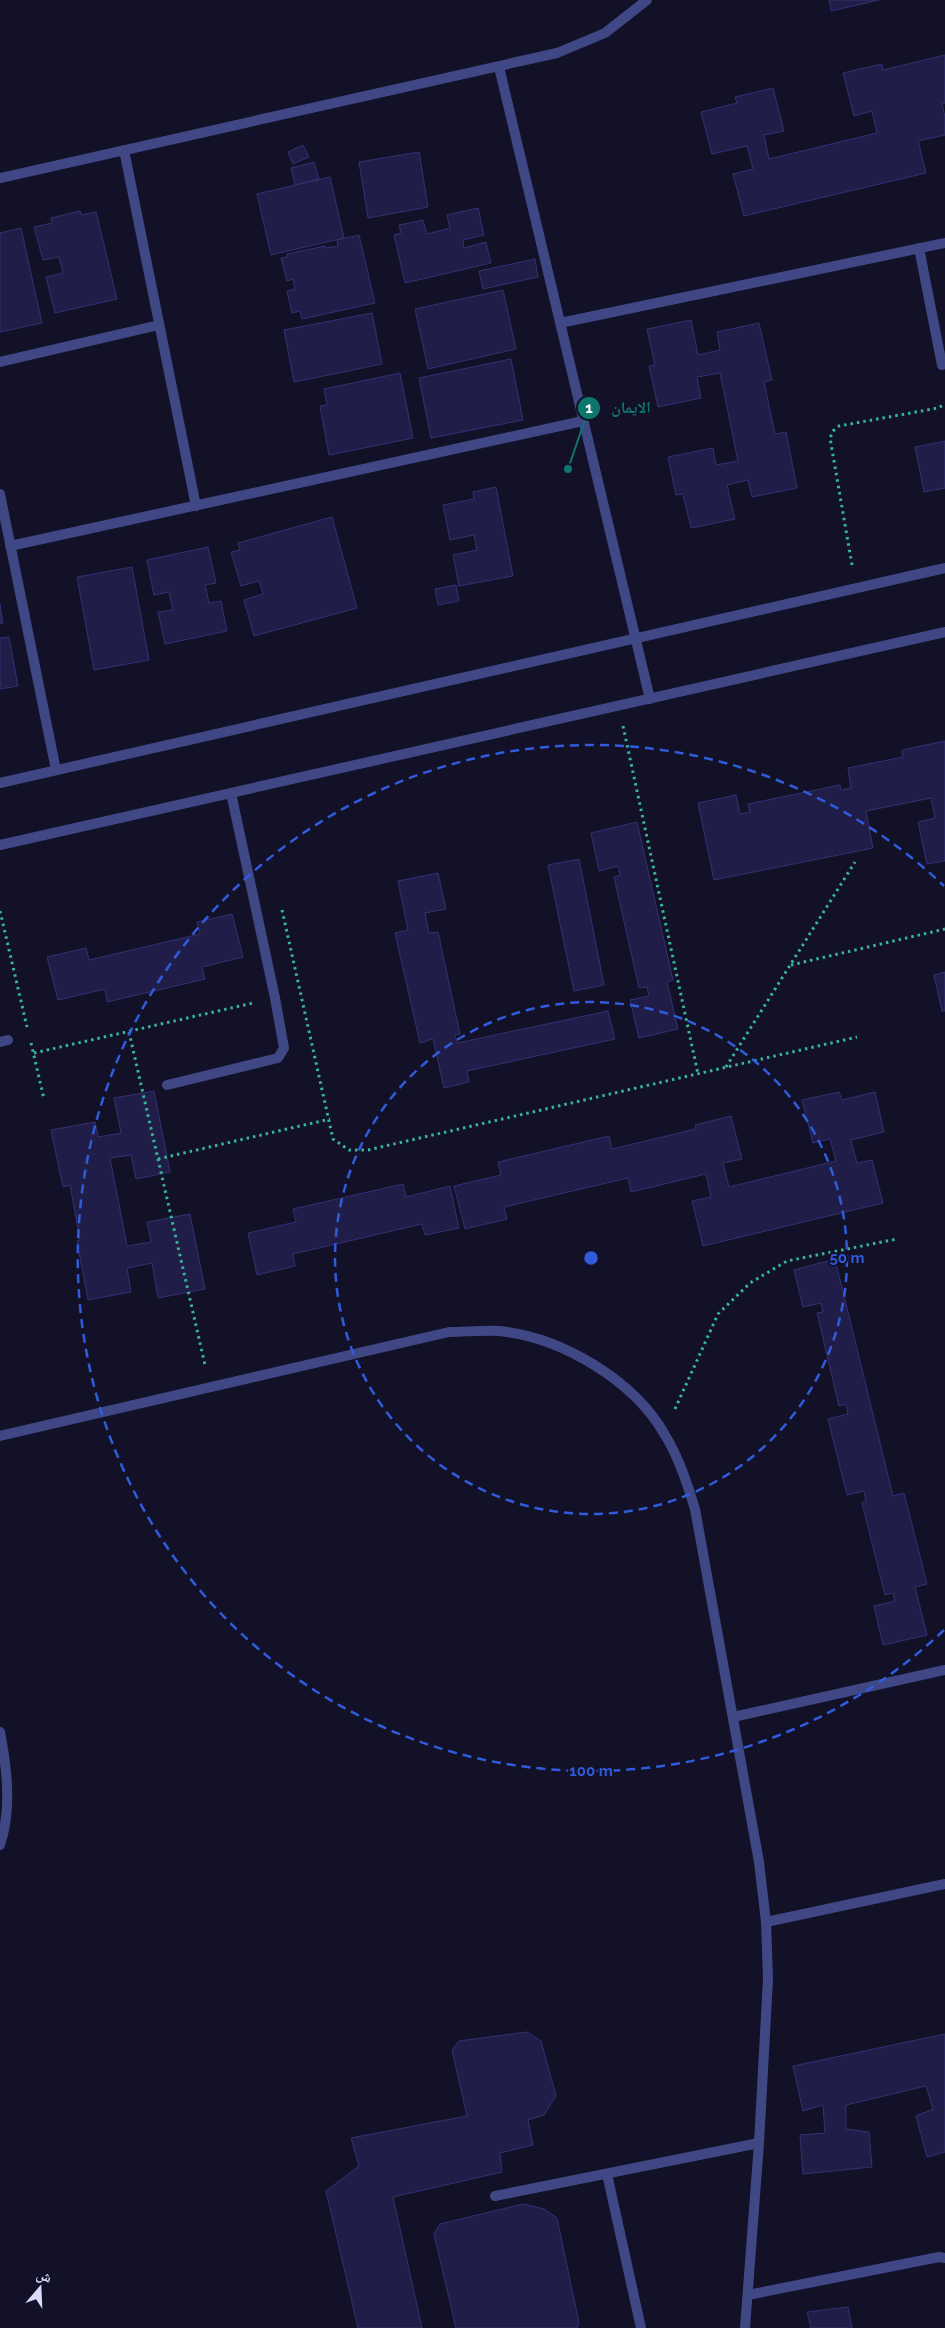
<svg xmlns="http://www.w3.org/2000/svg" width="945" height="2328" font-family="Raleway,'Noto Naskh Arabic',sans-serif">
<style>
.building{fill:#201e48;stroke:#343173}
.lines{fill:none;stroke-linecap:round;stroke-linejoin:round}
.path{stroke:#36b599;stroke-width:3;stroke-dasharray:2.5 4;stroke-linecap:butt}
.lane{stroke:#3f4784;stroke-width:10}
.street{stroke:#3f4784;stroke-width:10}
.ring{fill:none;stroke:#305cdc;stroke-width:2.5;stroke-dasharray:9 6}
.centre{fill:#305cdc;stroke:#121128;stroke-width:2.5}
.ring-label{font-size:15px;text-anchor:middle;font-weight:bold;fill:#305cdc;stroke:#121128;stroke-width:4;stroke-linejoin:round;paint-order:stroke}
.leader{fill:none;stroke:#0f766e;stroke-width:2}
.callout-dot{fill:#0f766e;stroke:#121128;stroke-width:2}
.mark-label{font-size:15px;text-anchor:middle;font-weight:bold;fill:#fff}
.callout-label{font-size:16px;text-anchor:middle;font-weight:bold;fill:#0f766e;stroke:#121128;stroke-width:4;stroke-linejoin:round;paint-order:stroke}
</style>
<rect width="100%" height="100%" fill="#121128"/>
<path class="building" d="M829,0h50l-48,11z
M945,55v48l-3,1 3,13v18l-27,6 8,32 -182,43 -11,-42 20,-5 -6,-23 -35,8 -11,-42 36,-9 -2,-6 38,-9 11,43 -20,4 5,24 108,-26 -5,-22 -18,5 -11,-43 39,-9 1,6z
M303,145l6,12 -16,7 -5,-12z
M419,152l9,55 -60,11 -9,-56z
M314,162l5,17 -24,6 -4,-17z
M330,177l14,61 -73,17 -14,-61z
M478,208l6,27 -21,5 1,8 22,-6 5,21 -86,20 -11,-48 7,-2 -2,-8 24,-5 4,14 23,-6 -3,-13z
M80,211l1,4 15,-3 21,87 -62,14 -9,-36 17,-4 -4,-16 -16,3 -9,-33 18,-4 -1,-5z
M21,228l21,95 -42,9v-99z
M359,235l16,68 -73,16 -2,-8 -8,2 -5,-22 8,-2 -2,-10 -6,2 -6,-23 6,-1v-3l38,-8v2l13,-2 -1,-6z
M535,259l3,18 -55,12 -4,-18z
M503,290l13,59 -88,20 -13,-60z
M372,313l10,51 -88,18 -10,-52z
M691,320l7,35 22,-5 -3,-18 42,-9 13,57 -8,2 11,52 11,-2 11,56 -45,9 -4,-17 -21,5 8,34 -44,9 -8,-34 -7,1 -8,-38 45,-9 3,17 22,-4 -18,-88 -23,4 4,21 -43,9 -9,-41 6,-1 -8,-36z
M511,359l12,61 -92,18 -12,-60z
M400,373l13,65 -84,17 -9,-49 7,-1 -3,-16z
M945,441v47l-21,4 -9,-45z
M496,487l17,89 -54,10 -6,-31 24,-5 -3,-15 -24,5 -7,-35 31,-6 -1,-7z
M332,517l25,91 -103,28 -10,-36 19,-6 -4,-13 -18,5 -10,-34 9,-2 -2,-7z
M208,547l8,36 -11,2 4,18 12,-2 6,30 -62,13 -7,-32 15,-2 -4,-18 -15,3 -7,-35z
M132,567l17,93 -55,10 -17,-93z
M456,585l3,16 -21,4 -3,-16z
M0,604l3,19 -3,1z
M9,637l9,49 -18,3v-51z
M945,741v120l-18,3 -9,-42 17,-4 -4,-20 -65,13 7,37 -159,32 -16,-77 38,-8 4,19 10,-2 -2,-8 92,-19 1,5 10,-2 -3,-20 55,-11 -1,-7z
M637,822l36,158 -6,2 11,47 -39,9 -9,-38 19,-4 -2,-9 -8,1 -25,-111 6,-2 -2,-9 -19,5 -8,-38z
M579,859l25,126 -30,6 -26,-126z
M438,873l8,36 -21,4 4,20 9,-1 22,102 -5,1 2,8 151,-32 7,28 -148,32 2,11 -25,6 -11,-49 -13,4 -25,-110 13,-3 -10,-49z
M232,914l11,43 -41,10 3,12 -98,23 -2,-13 -47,11 -11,-43 39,-9 3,12 111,-26 -3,-12z
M945,972v39h-3l-8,-36z
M154,1091l16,81 -34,7 -5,-24 -21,3 17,88 24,-4 -4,-20 43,-8 15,75 -47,9 -6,-35 -25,5 4,24 -43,8 -11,-59 3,-1 -10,-55 -7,2 -12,-57 44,-8 3,15 23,-4 -7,-35z
M839,1092l3,8 33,-8 9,40 -33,8 6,23 15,-3 11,43 -180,43 -11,-45 19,-4 -5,-23 -75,18 -3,-14 -124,29 3,12 -42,10 -11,-43 47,-11 -3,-13 111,-26 3,13 84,-20 -1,-4 36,-9 11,43 -19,4 6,24 107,-26 -6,-22 -17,4 -11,-43z
M403,1184l3,13 44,-11 9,42 -34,7 -3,-11 -129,30 2,12 -38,9 -9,-42 48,-11 -3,-13z
M835,1259l58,237 11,-3 23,91 -12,3 12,48 -44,10 -9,-39 21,-5 -2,-8 -8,2 -23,-92 4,-2 -2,-10 -17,4 -19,-76 20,-5 -2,-10 -7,2 -22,-93 6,-1 -2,-9 -18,4 -9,-37z
M527,2032l14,9 15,55 -12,19 -16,5 5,25 -33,8 2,19 -109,25 29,131h-64l-32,-137 33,-25 -8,-28 116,-22 -15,-66 7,-9z
M945,2034v118l-18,5 -11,-41 17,-7 -7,-23 -80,19v24l23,3 3,35 -69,7 -3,-39 25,-2 -2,-28 -20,6 -10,-45z
M523,2204l21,5 13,9 22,105 -2,5h-121l-22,-94 6,-10z
M848,2307l4,21h-41l-4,-16z"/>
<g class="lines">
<path class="path" d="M852,565l-22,-127 3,-7 6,-5 99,-18 7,-4
M623,726l75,348
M282,910l51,229 16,11h19l489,-113
M0,911l27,116
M791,965l154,-36
M129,1032l76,333
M31,1043l13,56
M34,1053l219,-50
M726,1067l129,-205
M158,1159l172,-40
M675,1409l43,-95 32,-31 37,-22 110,-22"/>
<path class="lane" d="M0,1042l8,-2
M167,1085l111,-27 6,-10 -9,-50
M607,2174l34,154
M495,2196l264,-53"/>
<path class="street" d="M499,67l151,632
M124,150l72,356
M0,178l557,-125 48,-20 42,-33
M919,248l23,117
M560,323l385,-80
M0,362l159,-37
M0,494l56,276
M10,546l573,-125
M0,783l945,-215
M231,793l44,205
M0,845l945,-213
M0,1436l449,-104c16,0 33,-2 50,-1 62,6 135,49 166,104 14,23 22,48 30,74l64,353 7,60 2,57 -9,164 -14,185
M733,1717l212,-47
M0,1732c7,36 12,77 0,113
M766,1922l179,-38
M748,2295l191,-38 6,1"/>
</g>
<g class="ring">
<circle cx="591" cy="1258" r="256"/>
<path d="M944 1630A513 513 0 1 1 944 886"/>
</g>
<circle cx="591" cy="1258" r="8" class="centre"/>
<g class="ring-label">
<text x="847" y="1263">50 m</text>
<text x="591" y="1776">100 m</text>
</g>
<path class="leader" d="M568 469L589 408"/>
<g class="callout-dot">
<circle cx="568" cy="469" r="5"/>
<circle cx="589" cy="408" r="12"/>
</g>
<g class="mark-label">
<text x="589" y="413">1</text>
</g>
<g class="callout-label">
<text x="631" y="413">الايمان</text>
</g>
<g transform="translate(40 2288) rotate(19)" stroke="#121128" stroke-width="4" paint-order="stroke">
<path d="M0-4L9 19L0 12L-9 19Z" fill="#dadbfd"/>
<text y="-8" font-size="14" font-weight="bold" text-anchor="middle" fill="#dadbfd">ش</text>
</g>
</svg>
